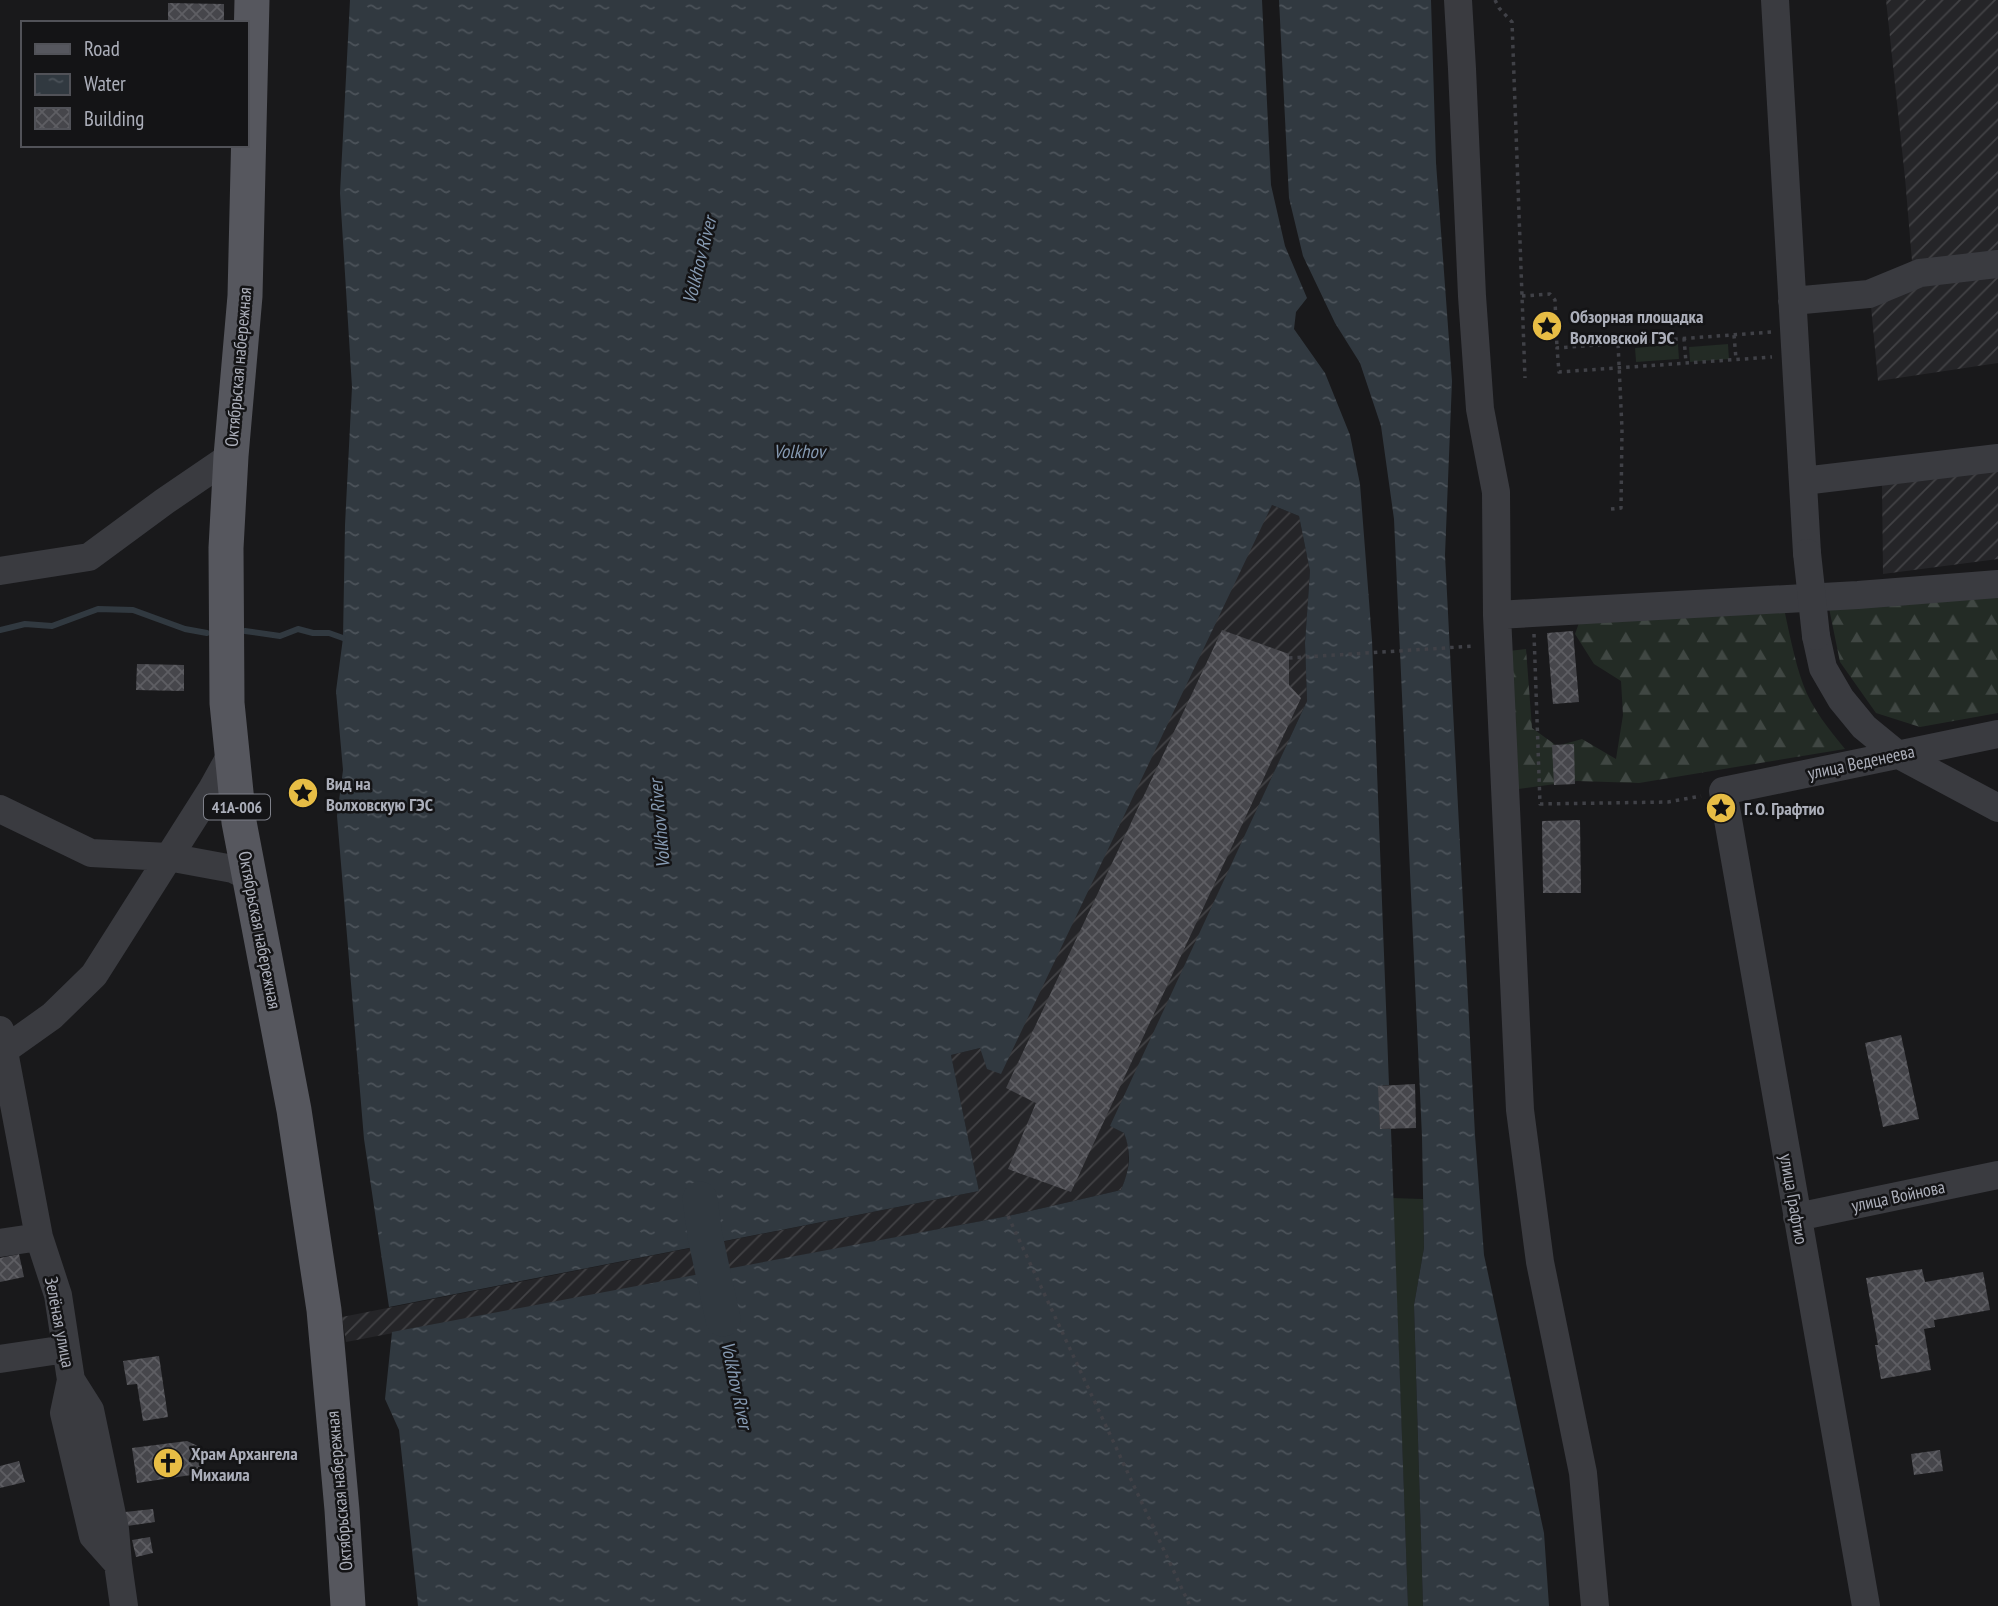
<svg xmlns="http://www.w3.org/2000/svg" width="1998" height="1606" font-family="'PT Sans Narrow',sans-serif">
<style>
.industrial{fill:url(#industrial-furrows)}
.grass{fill:#232b25}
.forest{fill:url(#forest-firs)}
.water{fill:url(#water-ripples)}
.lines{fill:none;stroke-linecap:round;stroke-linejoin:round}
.stream{stroke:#313940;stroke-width:6}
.river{stroke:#313940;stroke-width:35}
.building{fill:url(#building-cross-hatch)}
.path{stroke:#404147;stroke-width:3.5;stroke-dasharray:3.5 5;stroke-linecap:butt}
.minor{stroke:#3a3b40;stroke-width:28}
.major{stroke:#56575e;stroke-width:35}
.minor-bridge{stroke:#3a3b40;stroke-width:28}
.labels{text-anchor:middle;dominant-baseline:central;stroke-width:5;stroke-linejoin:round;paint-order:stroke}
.shield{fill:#141416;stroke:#7e8089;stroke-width:2}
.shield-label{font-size:16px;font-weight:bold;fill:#acafba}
.poi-label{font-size:18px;font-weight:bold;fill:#acafba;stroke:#141416;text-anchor:start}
.street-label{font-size:18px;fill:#acafba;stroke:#141416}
.water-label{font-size:19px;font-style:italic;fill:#869ab2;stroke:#141416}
</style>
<defs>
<pattern id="industrial-furrows" width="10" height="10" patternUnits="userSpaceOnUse" patternTransform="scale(1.75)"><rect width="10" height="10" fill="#252528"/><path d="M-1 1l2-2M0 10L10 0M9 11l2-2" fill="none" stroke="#424245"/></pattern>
<pattern id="forest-firs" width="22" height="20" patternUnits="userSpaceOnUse" patternTransform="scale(1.75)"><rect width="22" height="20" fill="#232b25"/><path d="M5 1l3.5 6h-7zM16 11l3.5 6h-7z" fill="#404743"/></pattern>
<pattern id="water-ripples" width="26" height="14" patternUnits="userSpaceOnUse" patternTransform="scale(1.75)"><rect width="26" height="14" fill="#313940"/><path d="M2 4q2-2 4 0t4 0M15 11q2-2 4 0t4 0" fill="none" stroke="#4c535a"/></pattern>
<pattern id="building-cross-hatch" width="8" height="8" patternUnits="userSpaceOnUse" patternTransform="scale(1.75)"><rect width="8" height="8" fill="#46464b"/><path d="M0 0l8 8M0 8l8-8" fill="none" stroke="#5e5e63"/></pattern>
</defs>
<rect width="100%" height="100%" fill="#19191b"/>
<path class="industrial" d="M1886,0h112v363l-120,18 -9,-96 43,-24 -7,-83z
M1998,468v91l-115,15 -1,-90z
M1272,505l27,11 11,55 -5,72 2,58 -196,425 13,7 5,14 -1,26 -7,17 -113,26 -662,126 -4,-25 637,-126 -28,-136 29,-7z"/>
<path class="grass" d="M1678,344l1,15 -43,3 -1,-14z
M1728,344l1,15 -39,3 -1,-15z
M1393,1198l30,1 1,49 -10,57 9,301h-15z"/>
<path class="forest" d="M1998,587v126l-78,14 -44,-14 -36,-51 -11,-54z
M1783,604c6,27 11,55 20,80 9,25 26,45 42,65l-206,34 -62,-2 -59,8 -9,-138 17,-2 6,79 25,18 25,-7 34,20 7,-44 -2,-34 -27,-17 -19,-30 5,-14z"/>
<path class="water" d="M350,0h912l9,185 14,61 22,52 -11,14 -2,17 31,44 25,62 10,49 12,156 17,445 -10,1 1,43h11l17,477h-990l-19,-176 -14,-31 7,-67 616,-116 113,-26c9,-21 11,-36 3,-57l-14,-7 197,-425 -2,-58 5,-72 -11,-55 -27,-11 -271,569 -14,-5 -7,-21 -29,7 28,136 -590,116 -25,-168 -27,-323 6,-46 -7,-79 7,-53 2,-113 7,-138 -12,-194z
M1279,0h152l5,163 16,218 -7,174 30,580 9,120 60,278 5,73h-126l-9,-301 10,-57 -2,-111 -28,-618 -13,-93 -21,-63 -25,-40 -32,-67 -14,-58z"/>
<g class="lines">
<path class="stream" d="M0,630l25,-6 27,2 46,-17 35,1 52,19 22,4
M245,631l35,5 18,-7 15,4h16l14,5"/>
<path class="river" d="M700,1199l5,37 18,83"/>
</g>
<path class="building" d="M168,3l56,1v19h-56z
M1222,630l67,24v31l12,13 -230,494 -63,-23 28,-66 -30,-15z
M1573,631l6,71 -26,2 -6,-71z
M137,664l47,1v26l-48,-1z
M1574,744l1,40 -21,1 -2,-40z
M1580,820l1,73h-38l-1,-72z
M1901,1035l18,84 -36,8 -18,-84z
M1415,1084l1,44 -36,1 -2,-43z
M19,1254l5,23 -24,5v-24z
M1922,1269l3,13 58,-10 7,38 -56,10 1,7 -11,2 7,41 -50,9 -6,-34h3l-12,-67z
M159,1356l9,61 -25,4 -6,-37 -10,1 -4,-24z
M187,1441l11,5 5,11 -3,11 -9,7 -54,8 -5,-35z
M1940,1450l3,21 -29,4 -3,-21z
M19,1461l6,21 -25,6v-22z
M153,1509l2,13 -28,4 -2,-14z
M150,1537l3,16 -17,4 -4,-17z"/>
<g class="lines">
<path class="path" d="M1495,0l4,8 13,14 13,356
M1522,296l28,-2 5,6 2,48
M1771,332l-214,16 2,24 213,-15
M1734,335l2,24
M1684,338l2,25
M1611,509l10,-1 1,-79 -4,-86
M1534,634l6,170 128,-2 33,-6
M1289,658l186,-12
M1008,1216l182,390"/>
<path class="minor" d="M1458,0l4,69 10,227 8,113 16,83 1,123 23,495 20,152 43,211 12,133
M1775,0l32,553
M1792,301l77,-7 51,-21 78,-9
M1803,481l195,-23
M0,571l89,-14 76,-56 66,-45
M1497,615l361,-20 140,-11
M1816,636l7,32 18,31 23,28 33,27 101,54
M0,809l91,44 77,4 65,12 18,9
M0,1030l39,207 19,58 13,85 -7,33 29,123 25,28 6,42
M0,1053l52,-37 42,-41 118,-186 20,-36
M1797,1217l201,-42
M0,1243l39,-6
M0,1359l66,-10
M71,1380l19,30 25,119 3,35
M1866,1606l-143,-815 275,-57"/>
<path class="major" d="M252,0l-7,296 -14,160 -5,92 1,155 12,119 55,288 30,200 18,200 6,96"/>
<path class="minor-bridge" d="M1807,553l9,83"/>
</g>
<defs>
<g id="sight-disc" transform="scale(1.575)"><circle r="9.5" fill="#e7bd45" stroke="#141416"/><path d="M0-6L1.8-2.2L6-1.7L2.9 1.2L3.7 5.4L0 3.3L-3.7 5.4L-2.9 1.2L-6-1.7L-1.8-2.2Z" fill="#111"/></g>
<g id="church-disc" transform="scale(1.575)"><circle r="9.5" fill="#e7bd45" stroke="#141416"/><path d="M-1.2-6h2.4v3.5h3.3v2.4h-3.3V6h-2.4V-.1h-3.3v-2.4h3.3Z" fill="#111"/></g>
</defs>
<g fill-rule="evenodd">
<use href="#sight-disc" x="1547" y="326"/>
<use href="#sight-disc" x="303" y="793"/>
<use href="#sight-disc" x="1721" y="808"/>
<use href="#church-disc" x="168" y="1463"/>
</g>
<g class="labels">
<rect class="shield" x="204" y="794.5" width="66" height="25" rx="5"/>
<g class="shield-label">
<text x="237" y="807">41А-006</text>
</g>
<g class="poi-label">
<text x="1570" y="316">Обзорная площадка<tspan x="1570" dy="21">Волховской ГЭС</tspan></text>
<text x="326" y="783">Вид на<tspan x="326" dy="21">Волховскую ГЭС</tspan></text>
<text x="1744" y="808">Г. О. Графтио</text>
<text x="191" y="1453">Храм Архангела<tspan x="191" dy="21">Михаила</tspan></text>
</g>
<g class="street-label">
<text transform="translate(238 367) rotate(-85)">Октябрьская набережная</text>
<text transform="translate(1861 762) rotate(-12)">улица Веденеева</text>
<text transform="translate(260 930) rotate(79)">Октябрьская набережная</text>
<text transform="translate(1898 1196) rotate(-12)">улица Войнова</text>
<text transform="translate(1794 1199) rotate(80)">улица Графтио</text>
<text transform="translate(60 1322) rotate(79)">Зелёная улица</text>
<text transform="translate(339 1491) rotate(-95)">Октябрьская набережная</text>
</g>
<g class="water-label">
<text transform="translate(699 260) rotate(-76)">Volkhov River</text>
<text x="799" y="451">Volkhov</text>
<text transform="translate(659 824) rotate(-95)">Volkhov River</text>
<text transform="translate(737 1385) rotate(78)">Volkhov River</text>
</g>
</g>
<rect x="21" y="21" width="228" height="126" fill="#141416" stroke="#515258" stroke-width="2"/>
<rect x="35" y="44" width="35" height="10" fill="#56575e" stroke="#515258" stroke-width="2"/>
<text x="84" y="56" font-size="21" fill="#acafba">Road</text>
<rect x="35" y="74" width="35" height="21" fill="url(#water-ripples)" stroke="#515258" stroke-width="2"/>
<text x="84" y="91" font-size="21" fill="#acafba">Water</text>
<rect x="35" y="108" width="35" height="21" fill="url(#building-cross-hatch)" stroke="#515258" stroke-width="2"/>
<text x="84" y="126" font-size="21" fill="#acafba">Building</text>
</svg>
